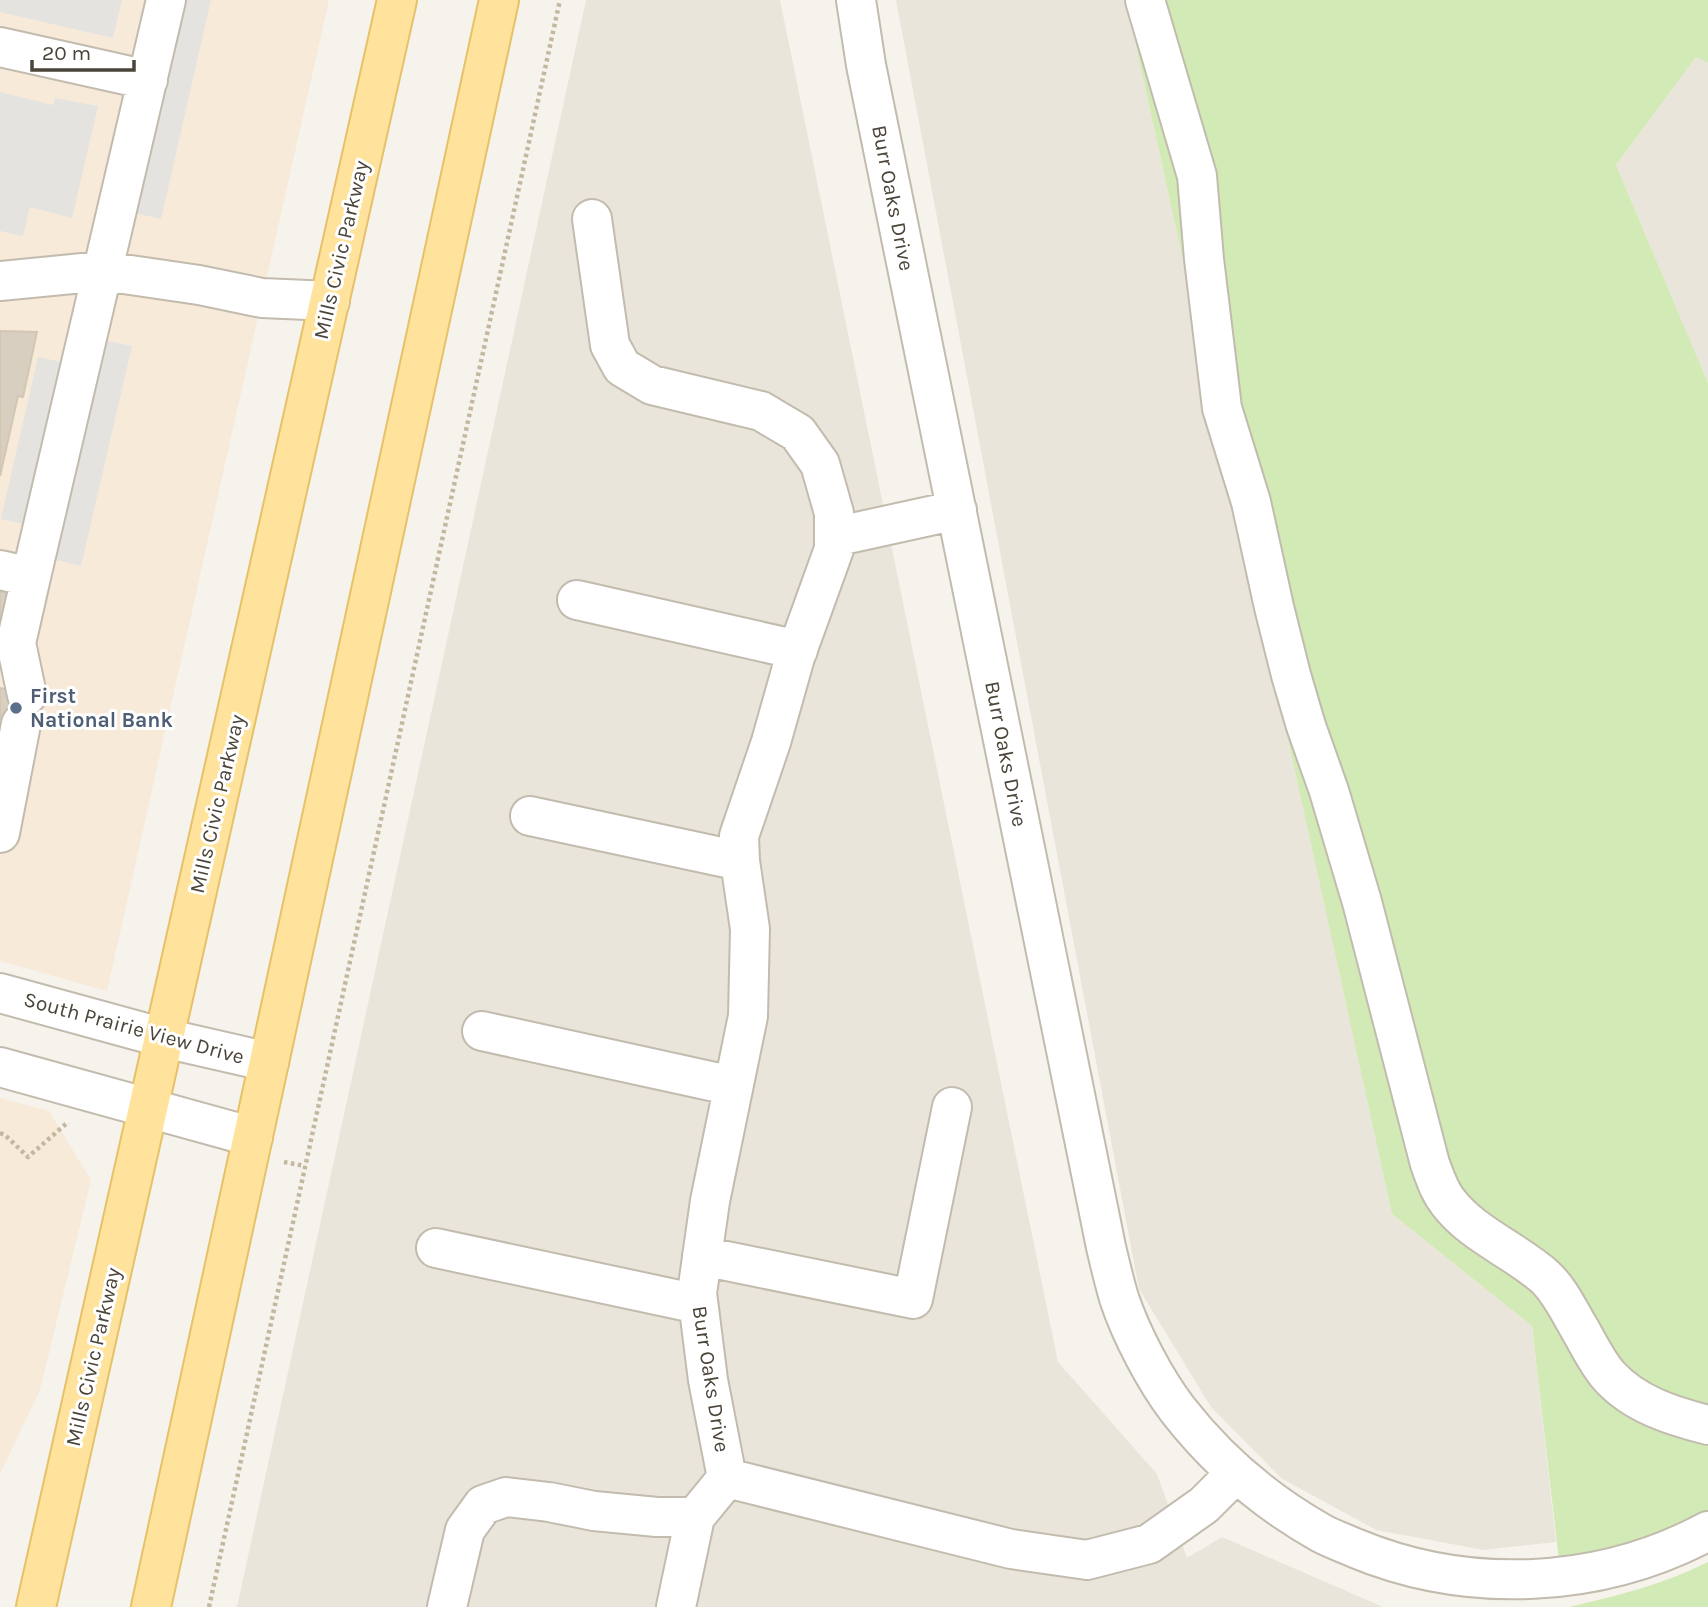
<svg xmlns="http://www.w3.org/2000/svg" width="1708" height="1607" font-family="Karla,sans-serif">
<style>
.residential{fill:#eae5da}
.commercial{fill:#f7ead8}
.green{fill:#d2eab5}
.parking{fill:#e5e3e0}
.building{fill:#d8cfc1;stroke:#d3c7b4;stroke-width:2}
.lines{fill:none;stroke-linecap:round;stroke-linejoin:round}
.minor-casing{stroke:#c2bbae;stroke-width:42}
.major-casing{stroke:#e6c16a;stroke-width:42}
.path{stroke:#c4b79f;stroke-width:4.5;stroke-dasharray:3.5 3.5;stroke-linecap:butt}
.minor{stroke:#fff;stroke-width:38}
.major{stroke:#ffe39c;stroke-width:38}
.service-dot{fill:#5c6f8a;stroke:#fff;stroke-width:2.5}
.labels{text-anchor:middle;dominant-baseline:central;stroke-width:6;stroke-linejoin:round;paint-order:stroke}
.street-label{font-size:21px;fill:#4b4439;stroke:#fff}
.service-label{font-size:21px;font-weight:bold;fill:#4e5e75;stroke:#fff;text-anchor:start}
</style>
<rect width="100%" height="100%" fill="#f6f3ec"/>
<path class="residential" d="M586,0h194l278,1362 99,112 30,84 35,-21 161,70h-1146z
M896,0h230l266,1214 140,112 24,216 -72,8 -108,-20 -95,-52 -70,-71 -72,-118z
M1696,57l12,6v320l-92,-218z"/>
<path class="commercial" d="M0,0h329l-222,991 -107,-30z
M0,1098l49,13 42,69 -51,210 -40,84z"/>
<path class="green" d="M1126,0h582v63l-12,-6 -80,108 92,218v1148l-147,47 -29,-252 -140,-112z
M1708,1562v45h-139c47,-11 96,-23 139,-45z"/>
<path class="parking" d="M0,0h122l-9,38 -113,-26z
M166,0h45l-50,219 -43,-10z
M0,92l53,13 2,-7 43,8 -26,112 -42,-11 -7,29 -23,-5z
M88,337l44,9 -51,220 -45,-11 6,-27 -41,-9 37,-162 43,9z"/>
<path class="building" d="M0,331l37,1 -14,65 -5,-1 -18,80z
M0,591l12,3 -12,52z
M0,688l35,8 -7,30 -28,-7z"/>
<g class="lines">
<g class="minor-casing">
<path id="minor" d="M856,0l10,65 240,1182c4,17 8,34 13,51 12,36 36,82 59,112 39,50 88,92 143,123 11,6 23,10 34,15 113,47 245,41 353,-17
M1145,0l52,176 7,83 18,149 29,94 23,105 17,68 15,51 23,65 33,111 68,262c5,13 9,27 18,38 25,33 67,48 97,75 14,13 23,32 33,49 9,15 19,37 31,50 25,28 63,40 99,49
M0,47l148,33
M592,219l18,126 12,22 30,18 109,26 37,22 22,31 14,49v36l-39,108 -24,85 -32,94 1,25 10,68 -2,87 -38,185 -13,92 11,87 19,98 -32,39 -19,90
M0,281l103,-10 96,14 63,13 68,3
M834,537l123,-27
M0,570l31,7 -15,66 11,52
M31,577l135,-577
M577,600l221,50
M530,816l210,45
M0,833l21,-109
M0,993l164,45 105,24
M482,1031l251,55
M0,1067l253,70
M436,1248l262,56
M702,1256l211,43 39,-192
M727,1478l284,71 76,11 62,-16 55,-39 32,-32
M447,1607l18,-77 18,-25 23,-8 43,5 45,9 63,6h38"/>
</g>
<g class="major-casing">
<path id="major" d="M36,1607l361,-1607
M151,1607l348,-1607"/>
</g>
<path class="path" d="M0,1133l5,2 23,22 39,-34 2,1
M284,1162l21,4
M209,1607l351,-1607"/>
<use href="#minor" class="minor"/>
<use href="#major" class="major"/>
</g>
<circle class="service-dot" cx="16" cy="708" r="7"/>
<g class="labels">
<g class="street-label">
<text transform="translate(893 198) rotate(79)">Burr Oaks Drive</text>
<text transform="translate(341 250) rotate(-77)">Mills Civic Parkway</text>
<text transform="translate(1006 754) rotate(79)">Burr Oaks Drive</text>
<text transform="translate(217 804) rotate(-77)">Mills Civic Parkway</text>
<text transform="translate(134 1028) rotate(15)">South Prairie View Drive</text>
<text transform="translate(93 1357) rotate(-77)">Mills Civic Parkway</text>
<text transform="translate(711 1379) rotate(81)">Burr Oaks Drive</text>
</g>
<g class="service-label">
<text x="30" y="696">First<tspan x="30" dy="24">National Bank</tspan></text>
</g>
</g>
<path d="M32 60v10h102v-10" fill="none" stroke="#4b4439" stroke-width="3.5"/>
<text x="42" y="60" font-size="21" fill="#4b4439" stroke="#ffffff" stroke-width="5" paint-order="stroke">20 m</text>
</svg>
